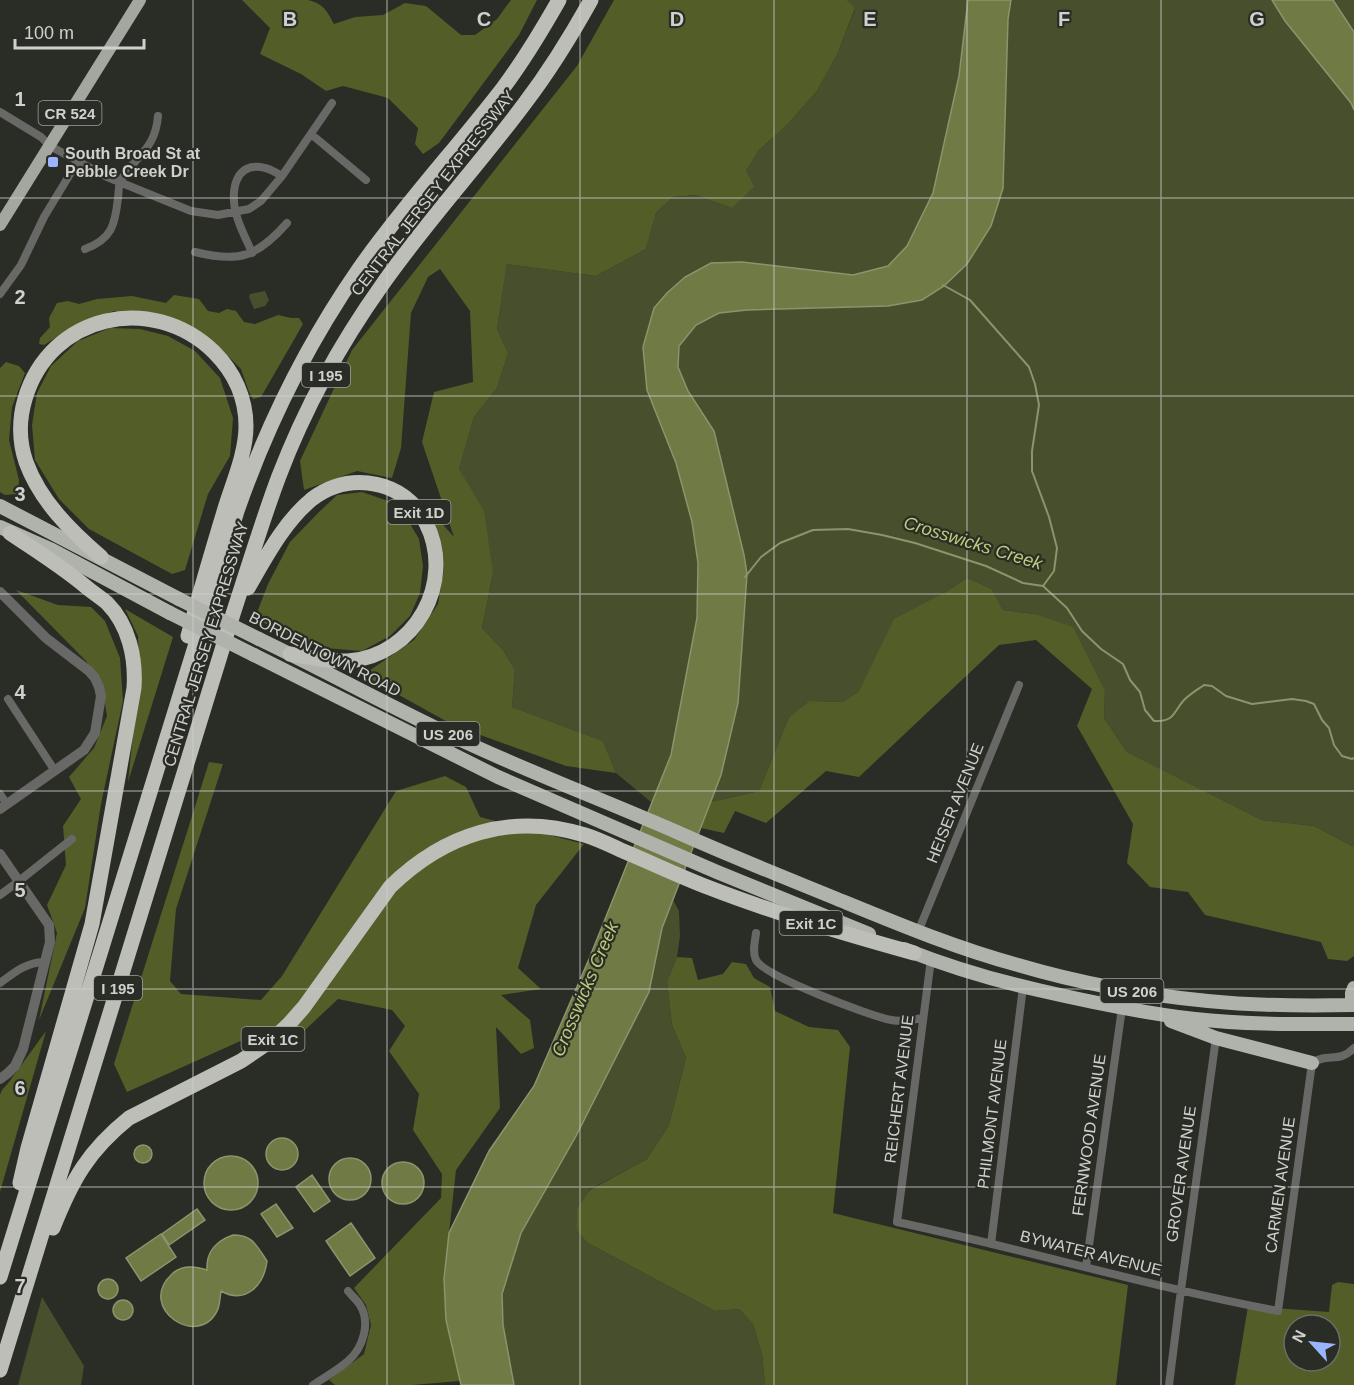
<svg xmlns="http://www.w3.org/2000/svg" width="1354" height="1385" font-family="Helvetica,sans-serif">
<style>
.green{fill:#484f2d}
.forest{fill:#535d28;fill-rule:evenodd}
.water{fill:#6f7a44;stroke:#8c946d;stroke-width:1.5}
.lines{fill:none;stroke-linecap:round;stroke-linejoin:round}
.stream{stroke:#8c946d;stroke-width:2}
.minor{stroke:#686966;stroke-width:8}
.tertiary{stroke:#686966;stroke-width:10}
.primary{stroke:#a4a6a0;stroke-width:12}
.trunk{stroke:#b0b2ac;stroke-width:14}
.motorway{stroke:#bcbeb7;stroke-width:15}
.trunk-bridge{stroke:#b0b2ac;stroke-width:14}
.grid{fill:none;stroke:#d0d1ce;stroke-width:1.5;stroke-opacity:0.55}
.poi-dot{fill:#9ab5fd;stroke:#2a2c26;stroke-width:2}
.labels{text-anchor:middle;dominant-baseline:central;stroke-width:4.5;stroke-linejoin:round;paint-order:stroke}
.shield{fill:#2a2c26;stroke:#9ea09c;stroke-width:1.5}
.shield-label{font-size:15px;font-weight:bold;fill:#d0d1ce}
.poi-label{font-size:16px;font-weight:bold;fill:#d0d1ce;stroke:#2a2c26;text-anchor:start}
.street-label{font-size:16px;fill:#d0d1ce;stroke:#2a2c26}
.water-label{font-size:18px;font-style:italic;fill:#bdcd7c;stroke:#2a2c26}
.grid-label{font-size:20px;text-anchor:middle;font-weight:bold;fill:#d0d1ce;stroke:#2a2c26;stroke-width:4.5;stroke-linejoin:round;paint-order:stroke}
</style>
<rect width="100%" height="100%" fill="#2a2c26"/>
<path class="green" d="M847,0h121l-9,76 -26,117 -26,53 -19,20 -35,9 -111,-13 -57,15 -18,16 -13,15 -7,82 29,73 16,59 6,41 -1,55 -26,137 -19,48 -36,-30 -13,-32 -91,-34 3,-37 -12,-20 -21,-22 11,-55 -34,-104 15,-52 23,-29 11,-35 -11,-24 10,-65 89,12 50,-27 10,-36 17,-16 22,-2 37,13 14,-37 13,-21 26,-23 32,-36 20,-36 18,-46z
M1011,0h261l13,21 66,82 3,7v737l-40,-21 -52,-6 -135,-68 -23,-34 1,-27 -70,-77 -32,-4 -11,-21 -25,-11 -23,15 -75,79 -10,19 -16,11 -34,-1 -20,16 -30,74 -48,11 10,-27 17,-72 9,-129 -33,-143 -26,-40 -10,-24 1,-21 17,-21 22,-12 29,-3 141,-4 34,-6 86,-281z
M1333,0h21v32z
M265,291l4,9 -4,6 -11,3 -5,-12 1,-3z
M673,900l6,11 1,25 -3,21 -10,25 5,43 14,33 -17,67 -22,34 -58,31 -1,53 127,68 24,-2 14,15 9,30 3,31h-251l-11,-60 -1,-31 19,-61 55,-97 73,-144 13,-64z
M42,1297l42,69 -3,19h-63z"/>
<path class="forest" d="M242,0h66c16,4 19,11 26,24l21,-7 28,-2 22,-12 21,3 35,29h14l22,-16 14,-19h26l-18,35 -80,108 -16,11 -8,-10 3,-16 -30,-30 -45,-12 -17,5 -25,-17 -41,-20 10,-26z
M614,0h233l8,8 -18,47 -20,36 -32,36 -26,23 -13,21 8,16 -22,21 -37,-13 -22,2 -17,16 -10,36 -50,27 -89,-12 -10,65 11,24 -11,35 -23,29 -15,52 25,42 9,62 -11,55 21,22 12,20 -3,37 91,34 13,32 -50,-7 -113,-41 -90,-50 51,-35 24,-36 6,-36 -7,-37 -15,-30 32,36 -32,-95 12,-50 39,-10 -3,-71 -30,-42 -12,8 -17,36 -10,135 -9,30 -35,-7 -53,19 -4,-29 52,-111 225,-284z
M174,295l25,4 9,12 11,2 8,-4 9,2 8,11 11,2 23,-9 13,3h8l4,6 -42,73 -8,2 -4,-7 -8,-23 -25,-25 -33,-22 -33,-10 -36,-1 -33,11 -37,23 -5,-1 1,-6 10,-11 -1,-9 8,-15 11,-2 11,3 18,-5 35,-3 34,7z
M110,328l30,1 28,7 27,15 25,27 13,40 -3,38 -22,38 -23,76 -13,4 -83,-45 -30,-30 -24,-39 -3,-35 5,-32 14,-27 27,-25z
M6,362l13,4 6,7 -13,34 -3,33 10,40 -1,14 -13,1 -5,-3v-124z
M362,492l26,9 18,16 13,22 4,27 -3,27 -10,23 -20,20 -28,15 -37,-3 -28,-10 -35,-16 -4,-12 10,-26 22,-42 29,-30 18,-17z
M967,578l25,11 11,21 32,4 38,13 32,64 -1,27 23,34 135,68 52,6 40,21v109l-7,5 -19,-2 -7,-17 -116,-27 -17,-23 -38,-5 -23,-24 6,-39 -56,-98 15,-37 -56,-49 -37,5 -140,132 -33,-6 -60,52 -31,-12 -11,22 -23,-5 10,-26 48,-11 30,-74 20,-16 34,1 16,-11 35,-72 50,-26z
M16,590l42,15 33,2 14,14 15,37 3,43 -22,103 -16,104 -46,112 18,-87 -10,-28 19,-40 -3,-39 18,-27 -12,-22 25,-29 13,-32 -5,-31 -16,-24z
M125,609l48,28 -45,145 11,-104 -1,-42z
M209,762l14,2 -47,145 -6,72 11,13 80,6 21,-24 114,-185 49,-15 21,11 14,30 104,27 -48,61 -18,63 23,21 -40,6 29,25 4,28 -13,6 -25,-27 4,81 -44,62 -7,63 -5,46 2,41 14,61 -48,4h-77l-6,-5 35,-26 7,-29 -5,-20 -12,-17 87,-90 1,-24 -29,-44 6,-36 -30,-43 16,-25 -13,-16 -54,-11 -34,32 -30,-5 -147,66 -13,-28z
M677,957l15,1 6,22 25,-6 9,-12 14,2 8,14 16,9 5,24 34,16 29,3 12,17 -17,166 295,72 -12,100h-351l-3,-31 -9,-30 -14,-15 -24,2 -127,-68 -11,-13v-21l13,-19 57,-31 22,-34 17,-67 -14,-33 -5,-43z
M46,1031l-46,161v-97l2,-5 7,-8z
M1338,1282l16,2v101h-119l13,-79 81,6 3,-27zM1294,1325h36v36h-36z"/>
<path class="water" d="M968,0h43l-3,19 -5,169 -12,38 -24,38 -23,22 -22,14 -34,6 -141,4 -28,3 -23,12 -17,21 -1,21 10,24 26,40 30,124 3,19 -9,129 -17,72 -59,153 -13,64 -73,144 -55,97 -19,61 1,31 11,60h-53l-15,-65 -2,-41 5,-46 40,-82 45,-65 55,-127 82,-204 26,-137 1,-55 -6,-41 -16,-59 -29,-73 -4,-43 11,-39 13,-15 18,-16 26,-14 31,-1 111,13 35,-9 19,-20 26,-53 26,-117z
M1272,0h61l21,32v78l-3,-7 -66,-82z
M266 1154a16 16 0 1 1 32 0a16 16 0 1 1-32 0Z
M134 1154a9 9 0 1 1 18 0a9 9 0 1 1-18 0Z
M204 1183a27 27 0 1 1 54 0a27 27 0 1 1-54 0Z
M329 1179a21 21 0 1 1 42 0a21 21 0 1 1-42 0Z
M382 1183a21 21 0 1 1 42 0a21 21 0 1 1-42 0Z
M312,1175l18,26 -16,11 -18,-25z
M276,1204l17,24 -16,9 -16,-23z
M197,1209l8,11 -36,25 -7,-11z
M351,1223l24,35 -25,18 -24,-35z
M161,1234l15,23 -35,24 -15,-23z
M233,1235c20,0 23,10 34,26 -3,24 -21,44 -46,30 -1,6 -1,12 -3,18 -18,42 -83,-1 -46,-35 10,-10 23,-8 35,-4 -1,-19 9,-29 26,-35z
M98 1289a10 10 0 1 1 20 0a10 10 0 1 1-20 0Z
M113 1310a10 10 0 1 1 20 0a10 10 0 1 1-20 0Z"/>
<g class="lines">
<path class="stream" d="M943,285l27,15 59,67 6,17 4,21 -7,46v20l17,46 8,31 -3,23 -11,15
M745,577l16,-20 19,-14 33,-13 35,-1 34,6 33,8 71,23 37,17 20,3
M1043,586l24,22 15,23 19,18 22,15 7,16 10,12 5,18 9,11c21,1 19,-9 30,-21 6,-6 13,-10 20,-15l8,1 14,10 26,8 40,-5 14,2 8,3 8,16 7,8 5,17 8,11 10,3 2,-1"/>
<path class="minor" d="M0,112l41,25 9,9 57,31 84,34 27,4 31,-6 12,-8 21,-25 50,-73
M311,134l55,46
M85,249c27,-10 30,-24 33,-51 1,-6 0,-13 3,-18 16,-26 34,-30 37,-64
M195,252c44,11 62,5 92,-29
M252,253c-5,-13 -13,-26 -16,-40 -6,-21 -1,-53 29,-45 6,1 11,5 17,8
M0,294l21,-29 23,-48 34,-56
M8,699l47,72
M0,794l7,10
M0,895l19,-14 53,-42
M918,932l101,-247
M756,933c-1,9 -4,19 0,27 8,16 114,56 135,60 11,2 21,0 32,-2
M931,959l-34,263c127,27 253,65 381,89l34,-248c16,-11 27,1 42,-15
M0,983c15,-11 25,-20 44,-21
M991,1244l32,-257
M1086,1267l36,-259
M313,1385c12,-8 25,-15 35,-24 15,-13 23,-38 12,-56 -3,-5 -8,-9 -12,-14
M1169,1385l12,-95 35,-252"/>
<path class="tertiary" d="M0,592l46,46 43,33 6,7 4,9 2,9 -6,37 -11,17 -84,59
M0,854l49,71 1,17 -27,107 -8,17 -7,7 -8,6"/>
<path class="primary" d="M0,225l140,-225"/>
<path class="trunk" d="M0,506l179,93
M0,527l52,23 118,63
M259,639c69,33 135,70 204,102 71,33 145,61 216,92 56,25 112,47 168,70 56,23 112,46 171,62 61,18 126,30 190,36 48,5 97,5 146,4
M254,655l244,122 219,95 152,62
M904,949c43,17 89,31 134,41 52,12 104,23 157,29 53,6 106,5 159,5
M1352,1005v-12l2,-5
M1171,1021l45,17 96,25"/>
<path class="motorway" d="M10,533c25,17 51,33 75,53 7,6 15,11 22,17 22,22 29,55 27,85l-42,236 -64,224 -8,35
M101,557c-30,-26 -61,-56 -75,-95 -7,-20 -7,-43 -1,-63 25,-85 127,-107 189,-47 20,20 32,46 32,74 0,26 -12,54 -20,79 -13,43 -26,87 -38,131
M248,588c18,-31 36,-66 64,-89 16,-12 36,-18 56,-16 26,3 46,17 58,40 30,59 -11,133 -78,138 -19,1 -39,-4 -58,-7
M53,1228c19,-48 35,-77 76,-110l112,-57 31,-21 17,-16 15,-17 86,-120c54,-53 121,-75 195,-52 13,4 25,10 38,16 29,12 58,26 87,37 67,26 135,46 204,65
M0,1277l237,-766c30,-86 70,-167 122,-242 44,-63 97,-120 144,-181 21,-28 39,-58 56,-88
M0,1370l233,-756c15,-46 29,-93 46,-138 26,-68 61,-132 103,-191 44,-63 97,-120 143,-182 25,-33 46,-67 66,-103"/>
<path class="trunk-bridge" d="M179,599l80,40
M170,613l84,42"/>
</g>
<path class="grid" d="M193,0v1385M387,0v1385M580,0v1385M774,0v1385M967,0v1385M1161,0v1385M0,198h1354M0,396h1354M0,594h1354M0,791h1354M0,989h1354M0,1187h1354"/>
<rect class="poi-dot" x="47" y="156" width="12" height="12" rx="3"/>
<g class="labels">
<g class="shield">
<rect x="38.5" y="101" width="63" height="24" rx="4.5"/>
<rect x="302" y="363" width="48" height="24" rx="4.5"/>
<rect x="387.5" y="500" width="63" height="24" rx="4.5"/>
<rect x="416.5" y="722" width="63" height="24" rx="4.5"/>
<rect x="779.5" y="911" width="63" height="24" rx="4.5"/>
<rect x="94" y="976" width="48" height="24" rx="4.5"/>
<rect x="1100.5" y="979" width="63" height="24" rx="4.5"/>
<rect x="241.5" y="1027" width="63" height="24" rx="4.5"/>
</g>
<g class="shield-label">
<text x="70" y="113">CR 524</text>
<text x="326" y="375">I 195</text>
<text x="419" y="512">Exit 1D</text>
<text x="448" y="734">US 206</text>
<text x="811" y="923">Exit 1C</text>
<text x="118" y="988">I 195</text>
<text x="1132" y="991">US 206</text>
<text x="273" y="1039">Exit 1C</text>
</g>
<g class="poi-label">
<text x="65" y="153">South Broad St at<tspan x="65" dy="18">Pebble Creek Dr</tspan></text>
</g>
<g class="street-label">
<text transform="translate(433 193) rotate(-52)">CENTRAL JERSEY EXPRESSWAY</text>
<text transform="translate(206 644) rotate(-73)">CENTRAL JERSEY EXPRESSWAY</text>
<text transform="translate(325 654) rotate(27)">BORDENTOWN ROAD</text>
<text transform="translate(955 803) rotate(-68)">HEISER AVENUE</text>
<text transform="translate(899 1089) rotate(-83)">REICHERT AVENUE</text>
<text transform="translate(992 1114) rotate(-83)">PHILMONT AVENUE</text>
<text transform="translate(1089 1135) rotate(-82)">FERNWOOD AVENUE</text>
<text transform="translate(1181 1174) rotate(-82)">GROVER AVENUE</text>
<text transform="translate(1280 1185) rotate(-82)">CARMEN AVENUE</text>
<text transform="translate(1091 1253) rotate(14)">BYWATER AVENUE</text>
</g>
<g class="water-label">
<text transform="translate(973 543) rotate(17)">Crosswicks Creek</text>
<text transform="translate(585 989) rotate(-67)">Crosswicks Creek</text>
</g>
</g>
<g class="grid-label">
<text x="290" y="26">B</text>
<text x="484" y="26">C</text>
<text x="677" y="26">D</text>
<text x="870" y="26">E</text>
<text x="1064" y="26">F</text>
<text x="1257" y="26">G</text>
<text x="20" y="106">1</text>
<text x="20" y="304">2</text>
<text x="20" y="501">3</text>
<text x="20" y="699">4</text>
<text x="20" y="897">5</text>
<text x="20" y="1095">6</text>
<text x="20" y="1293">7</text>
</g>
<g transform="translate(1312 1343) rotate(297)"><circle r="28" fill="#2a2c26" stroke="#6c6e69" stroke-width="1.5"/>
<path d="M0-4.5L10 22L0 15L-10 22Z" fill="#9ab5fd"/>
<text y="-9" font-size="16" font-weight="bold" text-anchor="middle" fill="#d0d1ce">N</text>
</g>
<path d="M15 39v9h129v-9" fill="none" stroke="#d0d1ce" stroke-width="3"/>
<text x="24" y="39" font-size="18" fill="#d0d1ce" stroke="#2a2c26" stroke-width="4.5" paint-order="stroke">100 m</text>
</svg>
